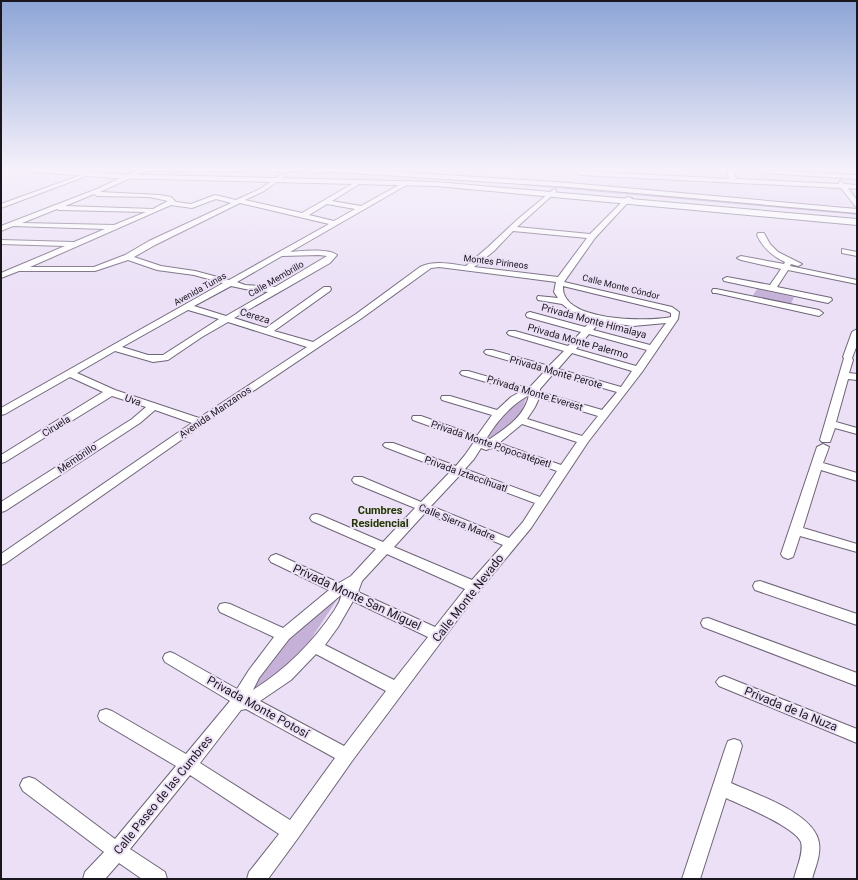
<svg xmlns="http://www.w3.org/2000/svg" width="858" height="880" font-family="Roboto,sans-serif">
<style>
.built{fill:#e5d6f3}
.green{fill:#c6b1d9}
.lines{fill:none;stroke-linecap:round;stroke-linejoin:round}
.stream{stroke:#a68fbb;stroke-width:1.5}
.minor-casing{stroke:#6e6477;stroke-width:2}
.major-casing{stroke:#6e6477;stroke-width:2}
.minor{fill:#fff;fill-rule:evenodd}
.major{fill:#fff;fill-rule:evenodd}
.labels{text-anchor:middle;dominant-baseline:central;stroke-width:4;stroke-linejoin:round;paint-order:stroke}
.far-street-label{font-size:9px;fill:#1a161d;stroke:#ebe0f6}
.street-label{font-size:10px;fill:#1a161d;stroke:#ebe0f6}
.neighbourhood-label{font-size:11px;font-weight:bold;fill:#243802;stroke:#ebe0f6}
.near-street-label{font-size:12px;fill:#1a161d;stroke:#ebe0f6}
</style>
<rect width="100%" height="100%" fill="#ebe0f6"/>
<path class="built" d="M582,174l258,14 11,18 -91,-4 -176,-16z"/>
<path class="green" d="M441,168h46l-1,4 -45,-1z
M757,289l37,8 -4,9 -38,-9z
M527,395l-5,16 -16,18 -22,14c12,-24 20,-34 43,-48z
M340,595l-31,47 -21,23 -39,29 23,-38 21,-24z"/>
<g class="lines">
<path class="stream" d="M117,168l23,2
M519,184l338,30"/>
<g class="minor-casing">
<path id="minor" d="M142,168h195l232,15 288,26v4l-288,-26 -232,-15 -191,-1 -46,21 60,3 11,2 5,5 15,2 24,-9 21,5 24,-11 22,-15 3,2 -1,1 -20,14 -19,9 57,13 57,-33 5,1 -32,20 29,5 45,-25h4v2l-120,69c12,-1 38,-4 47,3l-7,8 -96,55 32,10 58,-41h6l1,2 -1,2 -56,40 39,11 43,-28 64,-47c15,-7 30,-3 46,-1l22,-19 30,-28 36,-30 2,1v2l-39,35 73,7 37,-37 5,1 -37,40 -31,44 108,25 7,5 -1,7 -36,53 -54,70 -57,86 -52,63 -127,170 -54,77 -30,41h-21l2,-7 30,-38 -89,-59 -60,74 35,23 2,7h-25l-23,-16 -14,16h-22l2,-7 19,-20 -81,-61 -3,-6 3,-6 6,-2 6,2 80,60 61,-73 -76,-45 -2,-5 2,-5 6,-2 6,2 74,43 44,-53 -65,-39 -2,-4 2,-4 5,-2 5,2 62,35 12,-19 25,-33 -54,-25 -2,-4 2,-4 5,-1 5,1 53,24 46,-38 -58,-28 -2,-3 2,-3 5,-2 5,2 58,27 12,-7 25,-27 -64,-28 -2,-3 2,-3 4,-1 4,1 63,27 32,-34 -61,-25 -2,-3 2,-3h8l59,25 29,-30 -65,-25 -2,-2 2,-2h8l63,23 9,-11 9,-13 -61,-22 -1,-2 1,-2h8l56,20 15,-21 -50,-15 -1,-2 1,-2h8l47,14 14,-13 9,-5 -58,-17 -2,-2 2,-2h6l59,17 4,-2 14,-15 -59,-17 -2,-2 2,-2h6l57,16 15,-15 -55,-16 -2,-2 2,-2h6l53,15 13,-14 -54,-15 -1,-2 1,-2 3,-1 55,15 9,-8 -23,-8 -9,-7 -24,-4 -1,-2 1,-2 20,2 -4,-6 2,-10 -117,-15 -8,1 -69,50 -158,106 -198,139 -5,2v-11l191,-131 -37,-13 -15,13 -135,88 -4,1v-10l131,-83 14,-12 -34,-11 -107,66 -4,1v-8l102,-63 -33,-15 -65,37 -4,1v-7l222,-125 -29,-8 -37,-5 -29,-10 -33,11h-76l-18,7v-5l64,-27 -64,-2v-4l73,2 31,-13 -92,-3 -12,5v-5l96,-37zM94,194l3,2 53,1 18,4 -15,8 -88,-3zM216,199l15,4 -82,38 -24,14 -31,12h-64l141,-62 21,3zM240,203l89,21 -100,56 -34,-9 -34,-5 -27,-9 21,-12zM327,204l28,5 -21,12 -25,-6zM57,209l2,1 87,2 -32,13 -92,-2zM513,231l74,7 -29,39 -84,-10 20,-16zM319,255l8,1 -52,31 -30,-2 -8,-3 45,-26zM231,286l14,3 23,3 -42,24 -32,-10zM563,286l103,25 5,2v4c-23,5 -111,5 -108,-31zM188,310l31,9 -56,36h-15l-26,-8zM228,322l79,25 -108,71 -84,-28 -38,-17 38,-22 38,11 15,-2 34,-23zM604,322l29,4 33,-3 -16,22 -57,-15 5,-6zM589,334l58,16 -11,16 -60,-17zM572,353l60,18 -11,16 -63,-18zM553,374l64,18 -15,18 -62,-18v-3zM529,395c-4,21 -23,33 -39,44h-4c11,-18 25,-34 43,-44zM539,398l59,18 -16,20 -55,-17 8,-12zM522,424l55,18 -16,23 -62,-22zM481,448l5,2 6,-2 65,23 -17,26 -75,-28 9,-10zM460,475l75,28 -12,19 -14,16 -78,-32zM425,513l78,32 -31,35 -78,-33zM387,554l78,35 -30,38 -77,-35 4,-11zM341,595c0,5 -4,11 -7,16 -21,31 -49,59 -81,79l6,-12 30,-39zM353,601l75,36 -34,43 -69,-35 13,-18zM316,654l70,37 -42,55 -84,-45 31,-21zM246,709l89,49 -45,62 -90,-57 41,-53z
M685,168h12l-3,2z
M727,168h6l3,11 103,5v-2l2,-1 4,3 12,1v4l-9,-1 9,12v7l-2,-1 -14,-18 -261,-13 -3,-2 3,-2 149,8z
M767,170l90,5v4l-92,-6 -1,-1z
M84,174l5,1 -88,33v-4z
M758,233h6l6,11 8,8 24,12 -4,2 -7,-2 -1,2 67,14v4l-69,-14 -11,17 54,11 1,2 -4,3 -104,-22 -1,-2 4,-2 43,8 11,-16 -40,-9 -4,-2 4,-2 43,8 1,-2c-13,-6 -22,-14 -28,-27z
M842,249l15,3v4l-15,-3z
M713,289h3l103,21 4,3 -4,3 -103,-23h-3l-1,-2z
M857,329v16l-5,13 1,2 -4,13 8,1v6l-9,-1 -12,43 21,6v6l-22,-6 -5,14h-8l-2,-2 24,-82 -1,-1 9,-25z
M823,444l6,3 -6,16 34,10v8l-36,-11 -18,58 54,16v8l-57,-16 -7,21 -5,2 -5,-2 -2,-3 36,-107z
M760,581l97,33v11l-102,-35 -2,-4 2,-4z
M708,618l149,55v13l-154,-59 -2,-4 2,-4z
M724,676l133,53v14l-138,-57 -3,-4 3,-4z
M734,739l6,2 2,5 -11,37c24,11 84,30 88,60 2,12 -4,25 -7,36h-18c2,-10 10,-26 7,-37 -6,-15 -60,-37 -75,-44l-26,81h-18l44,-133 2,-5z"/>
</g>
<g class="major-casing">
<path id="major" d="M8,168h35l71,6 322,8 421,37v6l-421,-39 -322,-8 -102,-8z"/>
</g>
<use href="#minor" class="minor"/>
<use href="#major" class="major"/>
</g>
<linearGradient id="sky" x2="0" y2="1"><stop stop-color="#8da5d6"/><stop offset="0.58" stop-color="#f6f1fb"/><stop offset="1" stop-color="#f6f1fb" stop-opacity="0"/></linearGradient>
<rect width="858" height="291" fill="url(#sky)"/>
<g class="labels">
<g class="far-street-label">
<text transform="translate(496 262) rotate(7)">Montes Pirineos</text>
<text transform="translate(276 279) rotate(-30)">Calle Membrillo</text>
<text transform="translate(621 287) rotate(14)">Calle Monte Cóndor</text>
<text transform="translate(200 289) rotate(-29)">Avenida Tunas</text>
</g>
<g class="street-label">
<text transform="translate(255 316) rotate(17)">Cereza</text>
<text transform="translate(594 321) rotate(15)">Privada Monte Himalaya</text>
<text transform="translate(578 341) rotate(16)">Privada Monte Palermo</text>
<text transform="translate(556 372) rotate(16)">Privada Monte Perote</text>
<text transform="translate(535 393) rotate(17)">Privada Monte Everest</text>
<text transform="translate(133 400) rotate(20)">Uva</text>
<text transform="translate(215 412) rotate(-34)">Avenida Manzanos</text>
<text transform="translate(56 426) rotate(-32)">Ciruela</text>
<text transform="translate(491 444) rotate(19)">Privada Monte Popocatépetl</text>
<text transform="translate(77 458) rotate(-34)">Membrillo</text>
<text transform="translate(466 474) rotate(20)">Privada Iztaccíhuatl</text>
<text transform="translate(457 522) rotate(22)">Calle Sierra Madre</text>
</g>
<g class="neighbourhood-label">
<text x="380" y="510">Cumbres<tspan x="380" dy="13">Residencial</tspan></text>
</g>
<g class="near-street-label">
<text transform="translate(357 597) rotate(25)">Privada Monte San Miguel</text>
<text transform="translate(468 598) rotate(-52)">Calle Monte Nevado</text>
<text transform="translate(258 707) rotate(29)">Privada Monte Potosí</text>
<text transform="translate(791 709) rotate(22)">Privada de la Nuza</text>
<text transform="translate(163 795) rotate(-51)">Calle Paseo de las Cumbres</text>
</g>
</g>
<rect width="858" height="880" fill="none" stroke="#1a161d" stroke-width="4"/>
</svg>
